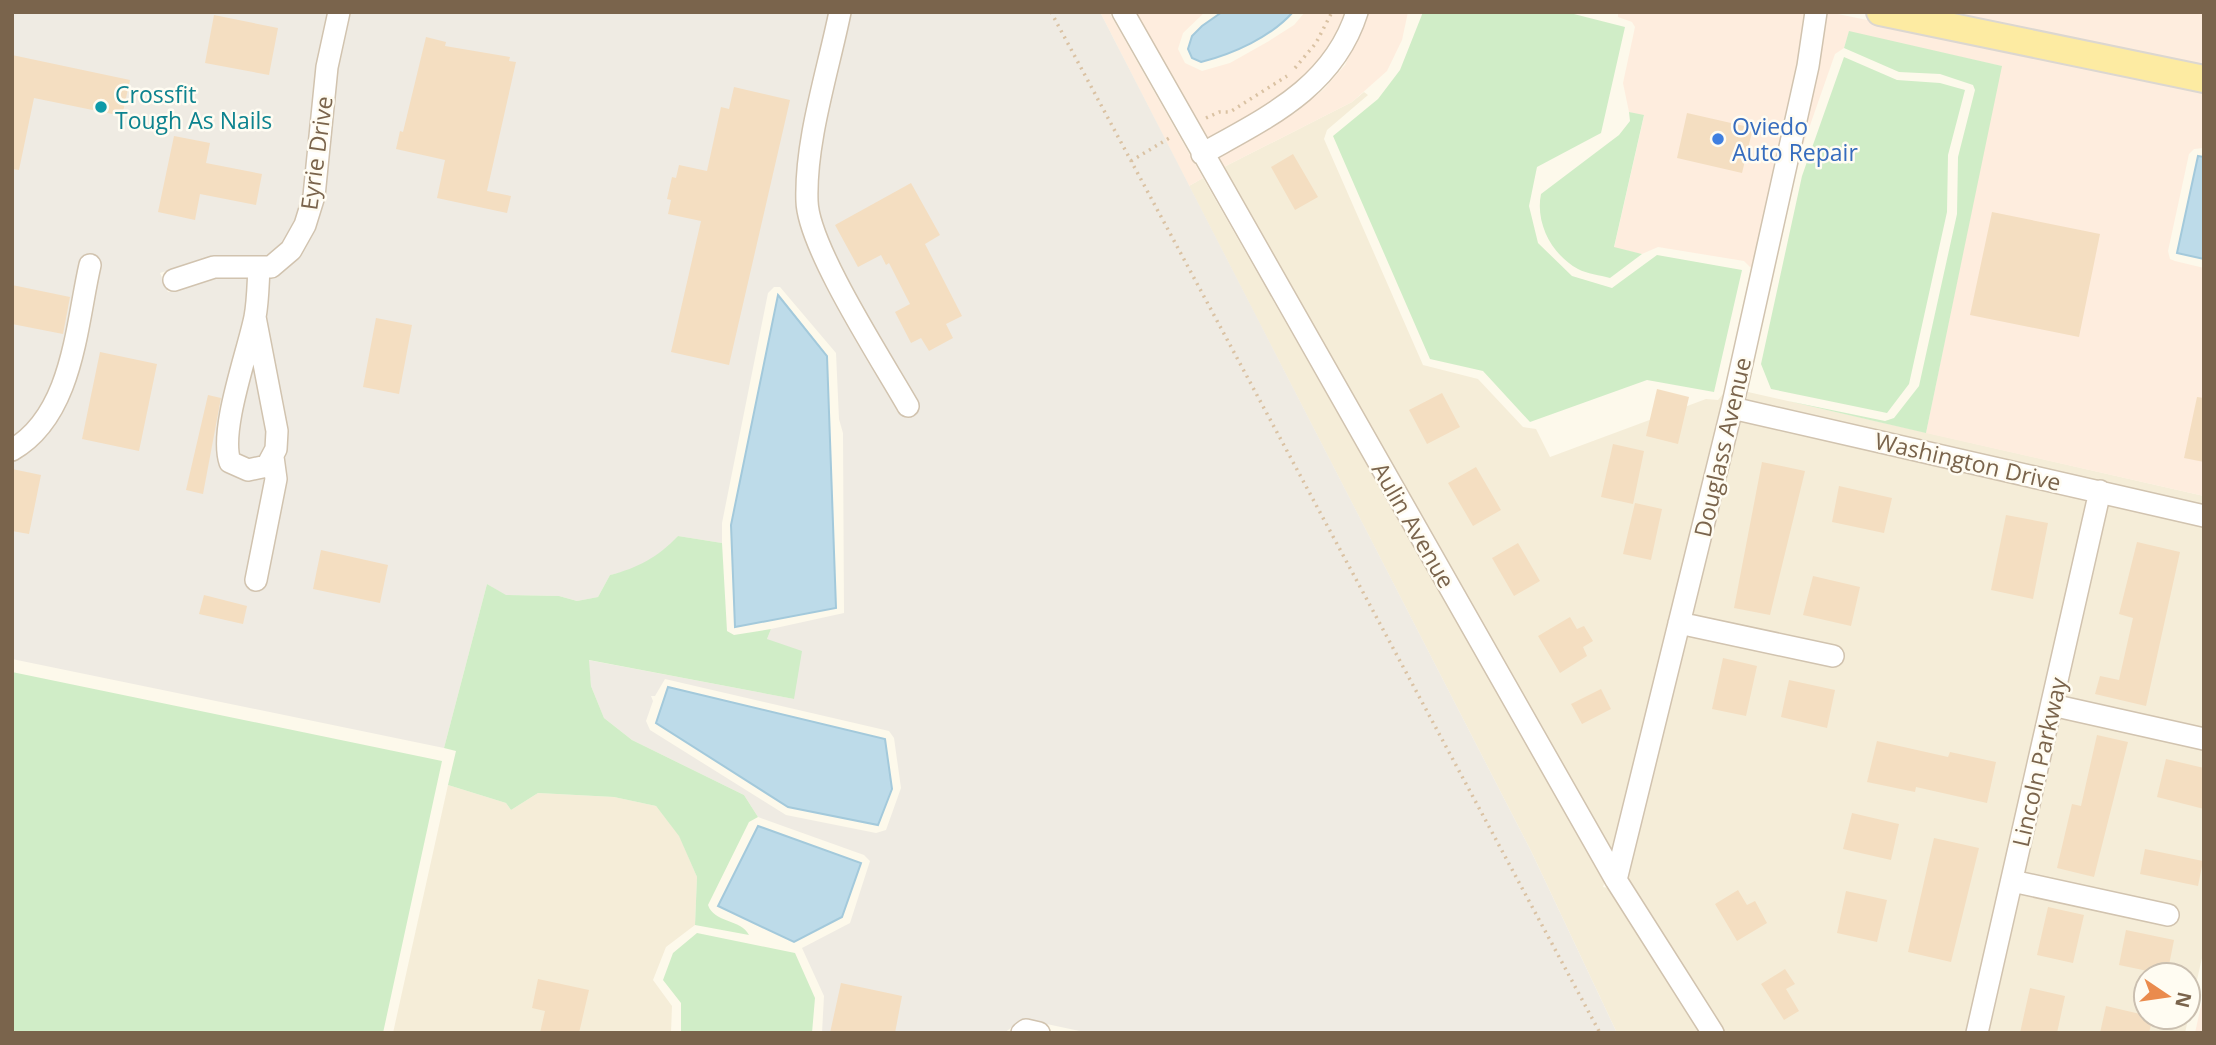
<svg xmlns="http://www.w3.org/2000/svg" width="2216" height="1045" font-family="'Open Sans',sans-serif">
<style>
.residential{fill:#f5edd8;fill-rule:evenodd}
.commercial{fill:#feedde}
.industrial{fill:#efebe3;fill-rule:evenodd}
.green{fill:#d0edc7}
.water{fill:#bddbe9;stroke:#a3c9db;stroke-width:2}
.building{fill:#f4dec1}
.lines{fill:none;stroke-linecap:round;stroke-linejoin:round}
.minor-casing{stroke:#d1c3af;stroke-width:24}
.major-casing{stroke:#dcd7d0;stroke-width:30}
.path{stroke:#dac2a3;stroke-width:3.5;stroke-dasharray:2 5;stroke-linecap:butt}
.minor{stroke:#fff;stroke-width:21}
.major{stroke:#fdeba2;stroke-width:26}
.culture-dot{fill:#0f9aa8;stroke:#fffcf2;stroke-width:2.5}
.shop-dot{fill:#3f7fe0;stroke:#fffcf2;stroke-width:2.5}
.labels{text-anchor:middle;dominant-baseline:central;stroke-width:5;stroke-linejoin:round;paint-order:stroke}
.culture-label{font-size:23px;fill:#0d838f;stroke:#fffcf2;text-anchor:start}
.shop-label{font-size:23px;fill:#366cbe;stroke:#fffcf2;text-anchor:start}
.street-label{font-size:23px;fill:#7a644c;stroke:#fffcf2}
</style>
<rect width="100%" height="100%" fill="#fdf9eb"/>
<path class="residential" d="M1364,92l4,3 -41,35 -3,9 99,226 55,14 45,48 13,2 14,28 156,-58 12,1 6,-7 -112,458 -390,-683 130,-66z
M1203,178l402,703 -2,6 6,1 92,145h-84l-86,-182 -342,-665z
M1748,392l456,104v9l-458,-104z
M1741,420l346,78 -121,535h-240l-98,-155z
M2109,503l95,23v423l-19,84h-196zM2146,975h42v42h-42z
M448,785l58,18 5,7 27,-17 76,4 42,9 23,29 18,42 -2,48 -29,22 -13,33 19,26 -1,27h-278z"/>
<path class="commercial" d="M1100,12h9l94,166 -14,8z
M1133,12h72l-22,21 -5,16 7,14 17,8 28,-8 39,-22 25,-16 11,-13h41l-19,41 -19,22 -28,23 -75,42z
M1369,12h39l-6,28 -15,31 -35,31 -130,66 -6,-10 79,-45 29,-24 21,-24z
M1618,12h187l-8,52 -45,205 -8,-8 -86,-14 -16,7 -28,-6 30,-132 -15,-4 -6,-29 12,-56 -3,-5 -14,-5z
M1828,12l376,77v59l-10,1 -5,5 -21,97 2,8 5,2 29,7v228l-278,-63 75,-367 -152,-34 -5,16 -9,6 -34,97z
M1929,12h275v57z
M2204,992v41h-9z"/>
<path class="industrial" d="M12,12h316l-12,54 -13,128 -8,27 -13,22 -16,14h-56l-50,16 8,19 49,-15h55l29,-22 14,-25 10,-32 13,-129 13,-57h749l431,839 86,182h-528l-61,-13 -9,2 -15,11h-182l2,-37 -22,-48 48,-25 20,-62 -6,-6 -106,-38 -14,-22 -112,-55 -28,-22 -13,-32 -3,-26 206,39 -27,-60 4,-10 73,-16 -1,-180 -4,-14 -3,-66 -56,-66h-6l-6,6 -46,230v20l-44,-7 -12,13 -29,20 -27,6 -12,22 -21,4 -18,-5 -54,-1 -18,-11 -43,164 -432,-89zM665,679l224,52 5,7 7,50 -15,42 -10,3 -90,-18 -136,-85 -4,-9 7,-20 -2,-5h4z"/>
<path class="green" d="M1423,12h143l59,15 -24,106 -64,34 -8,39 9,37 34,33 40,12 45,-33 85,15 -28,122 -67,-12 -117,42 -47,-51 -53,-12 -97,-223 45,-37 22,-29z
M1849,31l153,35 -76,367 -138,-32 97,20 9,-3 25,-32 38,-172 1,-57 17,-67 -2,-5 -33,-11 -41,-2 -55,-24z
M1844,57l53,23 43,3 25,7 -17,65 -1,57 -38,172 -22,29 -116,-24 -10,-25 41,-188z
M1629,112l15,3 -30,132 28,7 -32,24c-10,-3 -23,-4 -32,-9 -26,-14 -43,-46 -37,-75l78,-59 11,-14z
M678,536l44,7 5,88 7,4 37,-6 -4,10 35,12 -8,48 -205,-39 2,26 13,32 28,22 112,55 14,22 -9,5 -41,83c6,18 33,14 41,30l-54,-10 2,-48 -18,-41 -23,-30 -42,-9 -76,-4 -27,17 -5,-7 -58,-18 8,-34 -12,-3 43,-164 19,11 53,1 18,5 21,-4 12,-22c28,-7 48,-18 68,-39z
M12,672l430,89 -59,272h-371z
M697,933l98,20 20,45 -3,35h-131v-30l-18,-23 10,-27z"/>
<path class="water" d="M1222,12h71c-22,25 -60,42 -92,50l-9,-4 -4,-9 4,-13 10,-10z
M2198,156l6,1v102l-27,-6z
M778,295l49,61 9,252 -101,19 -4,-102z
M668,687l217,52 7,50 -14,36 -90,-18 -132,-84z
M758,826l103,37 -19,54 -48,25 -76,-36z"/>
<path class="building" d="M214,15l64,13 -9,47 -64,-12z
M426,37l20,5 -1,4 65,11 -1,4 7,1 -29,129 24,5 -4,17 -70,-15 8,-38 -49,-11 4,-18 3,1z
M12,55l118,25 -8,36 -88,-18 -15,72 -7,-1z
M734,87l56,13 -61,265 -58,-13 30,-131 -33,-7 3,-14 -4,-1 5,-22 4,1 3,-13 28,6 14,-64 8,2z
M1687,113l66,15 -11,45 -65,-15z
M174,136l36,7 -4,20 56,11 -6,31 -56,-11 -5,26 -37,-8z
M1293,154l25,43 -23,13 -24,-43z
M911,183l29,52 -15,9 37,72 -16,8 7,14 -24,13 -8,-13 -10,5 -16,-31 15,-8 -21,-41 -3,2 -5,-10 -23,12 -23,-42z
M1992,212l108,22 -21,103 -109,-22z
M12,285l58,12 -7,37 -51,-10z
M376,318l36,7 -13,69 -36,-7z
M100,352l57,12 -18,87 -57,-12z
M1657,389l32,8 -11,47 -32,-8z
M1442,393l18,34 -33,17 -18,-34z
M208,395l13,3 -18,96 -17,-4z
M2197,397l7,1v64l-20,-4z
M1613,444l31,7 -11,53 -32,-7z
M1762,462l43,9 -35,144 -36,-7z
M1476,467l25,43 -28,16 -25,-43z
M12,469l29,6 -12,59 -17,-3z
M1839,486l53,12 -8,35 -52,-11z
M1635,503l27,6 -11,51 -28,-6z
M2006,515l42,8 -15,76 -42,-9z
M2137,542l43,10 -34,154 -51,-12 5,-18 19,4 14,-62 -14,-4z
M1518,543l22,38 -26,15 -22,-38z
M321,550l67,15 -8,38 -67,-14z
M1813,576l47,11 -9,39 -48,-11z
M204,595l43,11 -4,18 -44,-10z
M1570,617l7,12 7,-3 9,15 -10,6 4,9 -27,17 -22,-37z
M1723,658l34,8 -11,50 -34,-7z
M1789,680l46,10 -8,38 -46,-11z
M1601,689l10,20 -29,15 -11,-20z
M2097,735l31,7 -34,135 -37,-9 15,-64 9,2z
M1877,741l71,16 2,-5 46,10 -9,41 -71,-16 -1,5 -48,-10z
M2166,759l38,9v41l-47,-12z
M1852,813l47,11 -8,36 -48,-11z
M1934,838l45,10 -28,114 -43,-10z
M2145,849l58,12 -5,25 -58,-12z
M1738,890l9,15 8,-4 12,22 -30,18 -22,-37z
M1846,891l41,9 -10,42 -40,-9z
M2048,907l36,8 -11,48 -36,-8z
M2126,930l48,10 -7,35 -48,-10z
M1785,969l10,15 -9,5 13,22 -15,9 -23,-36z
M538,979l51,11 -10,43h-39l5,-22 -13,-3z
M841,983l61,13 -7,37h-65z
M2030,988l35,8 -8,37h-37z
M2106,1006l47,11 -4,16h-49z"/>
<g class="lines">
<g class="minor-casing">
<path id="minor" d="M840,12c-12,59 -35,129 -33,189 1,46 76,161 101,205
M1123,12l493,868 97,153
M1202,154c64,-36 131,-66 155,-142
M174,280l40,-13h57l20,-17 14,-25 9,-29 13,-129 12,-55
M255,317l22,114 -1,18 -9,17 -19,4 -18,-8c-11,-32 18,-110 25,-145 3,-16 3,-33 4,-49
M1732,408l472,108
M12,450c61,-35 64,-124 78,-185
M256,580l20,-101 -3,-22
M1679,623l154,33
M2052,705l152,34
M1616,880l116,-472 76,-342 8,-54
M2012,881l156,34
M1022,1033l4,-3 13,3
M1977,1033l123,-542"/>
</g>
<g class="major-casing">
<path id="major" d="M1880,12l324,67"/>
</g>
<path class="path" d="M1051,12l549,1021
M1295,68l21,-25 16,-31
M1206,118l13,-6h11l57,-36
M1131,161l40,-24"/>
<use href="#minor" class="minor"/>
<use href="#major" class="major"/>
</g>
<circle class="culture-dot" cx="101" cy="107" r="7"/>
<circle class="shop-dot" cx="1718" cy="139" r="7"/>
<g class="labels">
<g class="culture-label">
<text x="115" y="94">Crossfit<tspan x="115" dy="26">Tough As Nails</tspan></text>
</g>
<g class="shop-label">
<text x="1732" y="126">Oviedo<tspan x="1732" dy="26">Auto Repair</tspan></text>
</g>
<g class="street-label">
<text transform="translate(316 153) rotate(-82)">Eyrie Drive</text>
<text transform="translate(1722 447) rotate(-77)">Douglass Avenue</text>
<text transform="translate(1968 461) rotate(13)">Washington Drive</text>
<text transform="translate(1414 525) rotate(60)">Aulin Avenue</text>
<text transform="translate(2039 762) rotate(-77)">Lincoln Parkway</text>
</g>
</g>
<rect width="2216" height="1045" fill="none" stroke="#7a644c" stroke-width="28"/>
<g transform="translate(2167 996) rotate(103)"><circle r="33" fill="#fffcf2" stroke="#cabfb0" stroke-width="2"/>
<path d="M0-5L12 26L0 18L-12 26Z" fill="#ea8b4d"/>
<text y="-10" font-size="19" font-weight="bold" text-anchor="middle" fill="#7a644c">N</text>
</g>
</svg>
